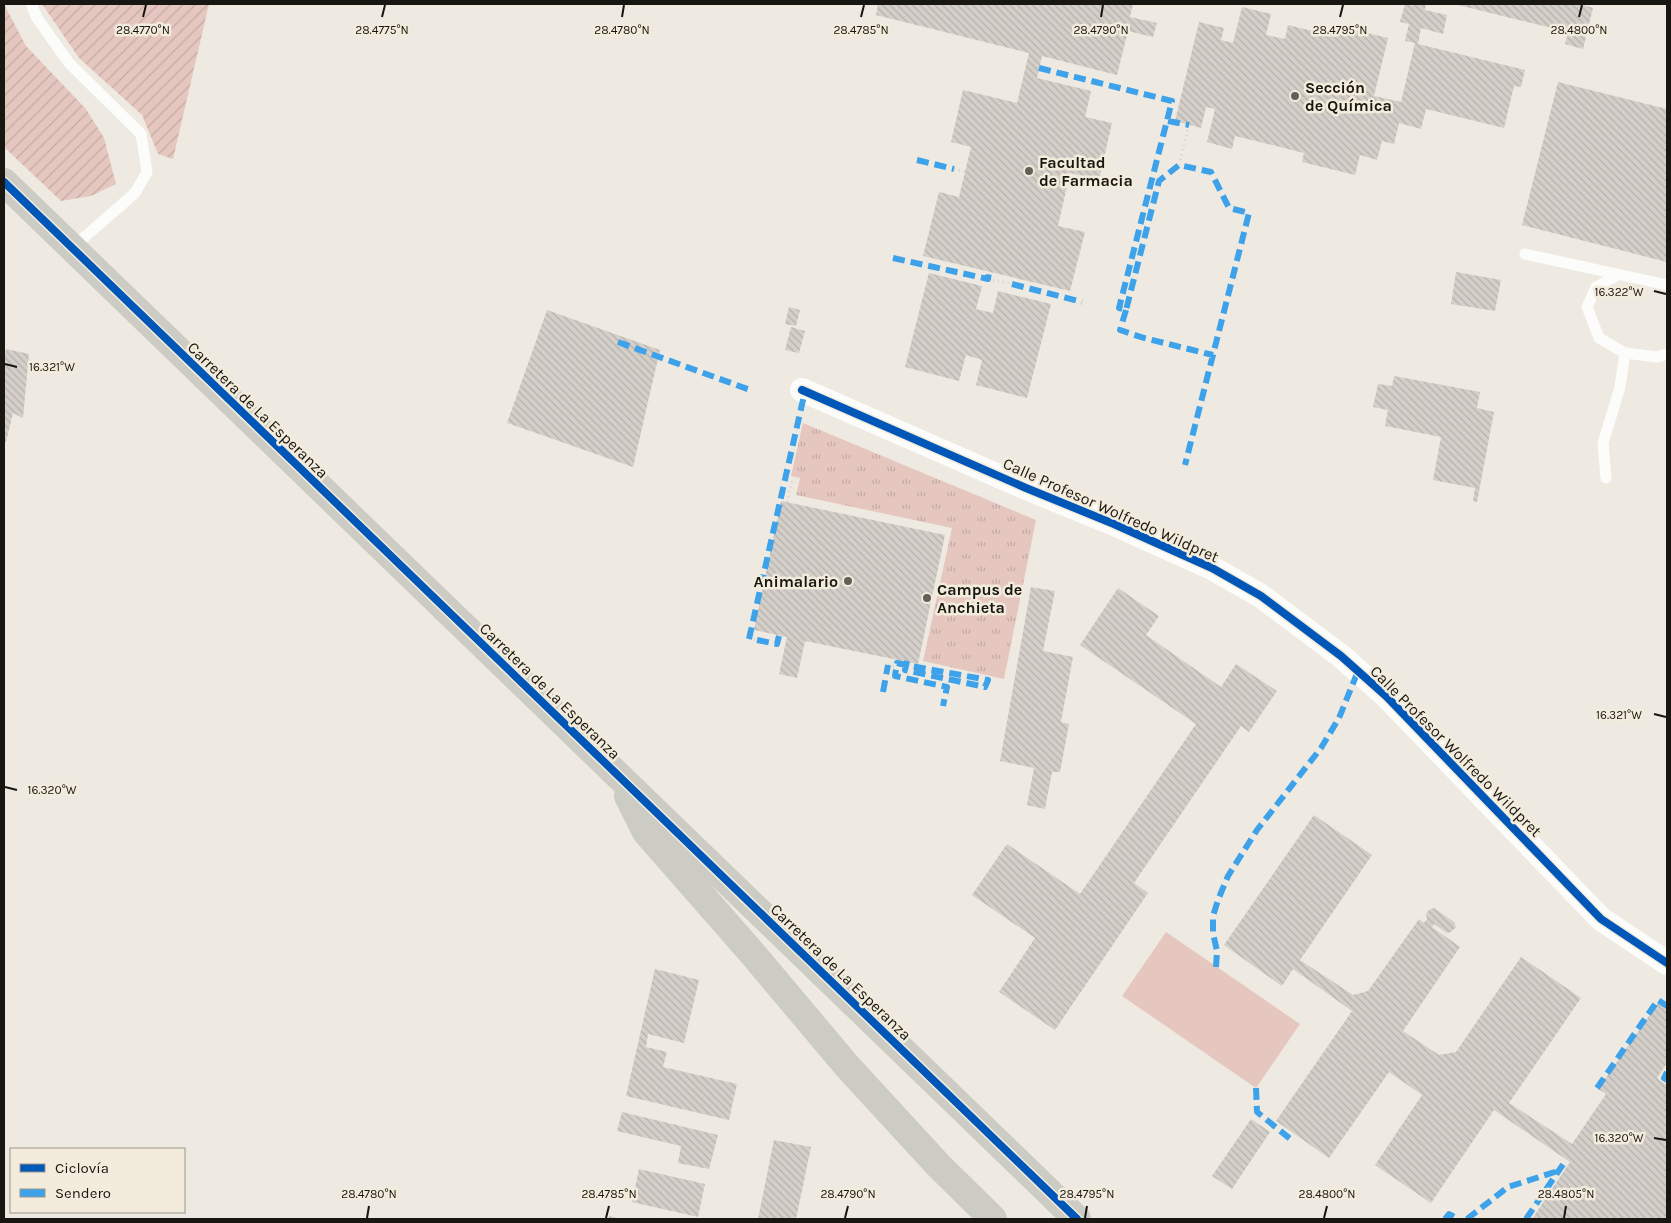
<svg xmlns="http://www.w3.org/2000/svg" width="1671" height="1223" font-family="Karla,sans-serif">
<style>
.grass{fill:url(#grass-tufts)}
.garden{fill:url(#garden-furrows)}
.pitch{fill:#e5c7c0}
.building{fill:url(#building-back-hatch)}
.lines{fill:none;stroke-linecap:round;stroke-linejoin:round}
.path{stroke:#d5d4d2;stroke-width:3;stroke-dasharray:1 4;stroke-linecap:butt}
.lane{stroke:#fcfcfa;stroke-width:11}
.street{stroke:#fcfcfa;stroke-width:24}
.primary{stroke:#cccbc4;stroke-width:28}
.quiet{stroke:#3da2ea;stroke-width:6;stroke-dasharray:12 6;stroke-linecap:butt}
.cycleway-casing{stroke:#f3ecdc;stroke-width:11}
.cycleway{stroke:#0057b8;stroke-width:8}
.ticks{fill:none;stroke:#181610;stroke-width:2}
.poi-dot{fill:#636059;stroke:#f3ecdc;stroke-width:2}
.labels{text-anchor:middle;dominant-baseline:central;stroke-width:5;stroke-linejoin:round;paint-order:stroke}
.poi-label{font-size:16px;font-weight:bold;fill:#181610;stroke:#f3ecdc;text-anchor:start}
.street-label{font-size:16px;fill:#181610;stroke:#f3ecdc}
.ticks-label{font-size:12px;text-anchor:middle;fill:#181610;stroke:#f3ecdc;stroke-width:5;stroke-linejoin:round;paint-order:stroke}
</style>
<defs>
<pattern id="grass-tufts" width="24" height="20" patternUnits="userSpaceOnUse" patternTransform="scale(1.25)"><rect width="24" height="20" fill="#e5c7c0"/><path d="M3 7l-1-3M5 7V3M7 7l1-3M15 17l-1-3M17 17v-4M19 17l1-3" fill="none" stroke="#c4aaa4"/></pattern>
<pattern id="garden-furrows" width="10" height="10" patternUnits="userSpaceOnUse" patternTransform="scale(1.25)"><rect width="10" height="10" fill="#e5c7c0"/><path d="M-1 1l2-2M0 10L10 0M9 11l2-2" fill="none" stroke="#c4aaa4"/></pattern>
<pattern id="building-back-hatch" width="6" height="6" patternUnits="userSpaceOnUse" patternTransform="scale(1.25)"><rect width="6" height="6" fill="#d4cfc9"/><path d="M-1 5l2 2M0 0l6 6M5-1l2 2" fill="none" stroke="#b5b1ac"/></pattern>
</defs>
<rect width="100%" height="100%" fill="#eeeae1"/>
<path class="grass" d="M803,423l233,97 -32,159 -81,-18 29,-133 -156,-33 4,-17 -9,-2z"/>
<path class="garden" d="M4,4l22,42 60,63 18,29 12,46 -25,12 -30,5 -57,-54z
M42,4h167l-36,155 -15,-5 -16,-39 -63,-57z"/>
<path class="pitch" d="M1166,932l134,92 -44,64 -134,-92z"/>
<path class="building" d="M878,4h255l-3,13 27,6 -4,14 -25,-6 -11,44 -75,-19 -5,22 54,13 -6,26 27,6 -13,57 -29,-7 -12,53 27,6 -15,59 -147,-35 16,-64 20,5 12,-50 -20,-5 12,-52 54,13 12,-50 -153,-38z
M1405,4l8,2v-2h13l-1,6 22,5 -4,19 -22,-6 -3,16 107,26 -4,17 -7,-1 -10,42 -78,-19 -5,20 -22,-6 -5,21 -12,-3 -5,19 -17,-5 -5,20 -53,-13 2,-9 -69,-17 -3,13 -25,-7 8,-33 -9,-2 -5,21 -26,-7 24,-99 25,6 -3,12 12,3 9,-36 29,7 -5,21 19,4 3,-14 48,12 3,-11 49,12 -14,58 27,6 14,-59 -10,-2 4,-17 -9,-2z
M1454,4h126l13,4 -10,41 -18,-5 3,-12z
M1558,82l109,27v153l-145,-37z
M1456,272l45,8 -6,31 -44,-7z
M929,273l53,13 -6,23 17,4 5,-22 53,13 -24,94 -51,-13 6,-25 -16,-5 -7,26 -54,-14z
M789,307l11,3 -4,16 -11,-2z
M547,310l113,40 -27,117 -126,-44z
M791,327l14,4 -6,22 -14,-3z
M6,349l23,5 -6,64 -10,-5 -7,29h-2v-87h1z
M1394,376l86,16 -3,16 17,4 -17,90 -4,-1 2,-13 -42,-8 8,-43 -56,-11 3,-16 -15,-3 5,-23 14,2z
M781,501l164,34 -27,129 -113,-23 -8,37 -18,-4 8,-37 -33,-7z
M1031,587l24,4 -12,60 30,6 -12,65 8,2 -9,48h-8l-7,37 -18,-4 7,-37 -34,-7z
M1118,588l41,28 -13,19 75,52 15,-23 41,27 -28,41 -8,-6 -107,157 14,10 -93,137 -56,-38 36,-54 -63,-43 35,-51 73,50 116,-170 -116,-79z
M1314,815l58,40 -72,105 53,35 15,-4 51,-72 5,4 3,-4 -1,-5 3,-4 5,-2 20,14 2,5 -5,5 -4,1 -13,-9 -2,3 28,20 -57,84 36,24 17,-3 65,-95 60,41 -72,105 63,41 34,-50 -8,-5 60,-86 9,6v54l-10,15 10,8v133h-135l38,-57 -76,-52 -63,93 -56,-38 47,-70 -33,-23 -60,86 -53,-37 76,-110 -59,-42 -11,17 -58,-41z
M655,969l44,11 -15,63 -36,-9 -2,13 21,5 -4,15 74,17 -8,36 -103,-24z
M622,1112l96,23 -9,34 -31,-6 3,-17 -64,-15z
M1251,1119l19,13 -38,57 -20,-13z
M774,1140l37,7 -15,72h-38z
M639,1169l66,15 -7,33 -66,-15z
M609,1216l13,3h-13z"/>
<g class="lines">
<path class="path" d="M1179,165l10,-40
M954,169l11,3
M988,279l24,5
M787,502l5,-21
M749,639l8,1
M888,665l8,2"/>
<path class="lane" d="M31,4l6,14 32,45 72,71 6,38 -12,21 -63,55
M1525,254l142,31
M1618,275l-22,12 -9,20 12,31 26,15 32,4 10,-3
M1606,478l-3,-35 17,-56 5,-34"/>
<path class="street" d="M802,390l224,98 88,36 98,44 49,28 80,60 45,40 215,223 66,44"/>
<path class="primary" d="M4,182l1073,1037
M628,796l18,36 106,121 95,113 92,100 54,53"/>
<path class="quiet" d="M1039,68l133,33 -53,207 7,2 33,-129 20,-16 32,7 18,36 20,5 -64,252
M1168,121l21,4
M917,160l37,9
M893,258l95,21 1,-7
M1012,284l70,18
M1126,310l-6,20 24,8 69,17
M618,342l135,49
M749,639l56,-248
M757,640l20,4 2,-8
M907,661l-2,9 80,17 3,-7 -82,-15 -9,-2 -2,13 52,11 -4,19
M883,692l5,-27
M1216,967l1,-16 -4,-18v-17l5,-16 10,-24 29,-46 64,-82 18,-30 19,-47
M1667,1072l-3,6 3,2
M1256,1088l1,24 37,30
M1597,1088l61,-88 9,6
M1445,1219l4,-5 9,5
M1467,1219l41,-32 50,-16
M1526,1219l40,-59"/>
<g class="cycleway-casing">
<path id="cycleway" d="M4,182l1073,1037
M802,390l224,98 88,36 98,44 49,28 80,60 45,40 215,223 66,44"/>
</g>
<use href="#cycleway" class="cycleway"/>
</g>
<path class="ticks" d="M143,17l3,-12M382,17l3,-12M622,17l2,-12M861,17l3,-12M1101,17l2,-12M1340,17l3,-12M1579,17l3,-12M1654,291l12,3M5,364l12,3M1654,714l12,3M5,787l12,3M1654,1138l12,2M367,1218l2,-12M606,1218l3,-12M845,1218l3,-12M1085,1218l2,-12M1324,1218l3,-12M1564,1218l2,-12"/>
<g class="poi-dot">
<circle cx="1295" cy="96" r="5"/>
<circle cx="1029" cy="171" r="5"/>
<circle cx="848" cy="581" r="5"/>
<circle cx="927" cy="598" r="5"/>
</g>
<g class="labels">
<g class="poi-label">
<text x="1305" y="87">Sección<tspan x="1305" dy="18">de Química</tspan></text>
<text x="1039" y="162">Facultad<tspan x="1039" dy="18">de Farmacia</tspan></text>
<text x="838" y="581" text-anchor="end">Animalario</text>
<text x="937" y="589">Campus de<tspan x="937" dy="18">Anchieta</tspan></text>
</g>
<g class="street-label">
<text transform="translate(258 410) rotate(44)">Carretera de La Esperanza</text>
<text transform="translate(1111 510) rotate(24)">Calle Profesor Wolfredo Wildpret</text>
<text transform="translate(550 691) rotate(44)">Carretera de La Esperanza</text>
<text transform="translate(1456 751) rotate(45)">Calle Profesor Wolfredo Wildpret</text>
<text transform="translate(841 972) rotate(44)">Carretera de La Esperanza</text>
</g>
</g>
<g class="ticks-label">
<text x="143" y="34">28.4770°N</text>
<text x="382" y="34">28.4775°N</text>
<text x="622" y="34">28.4780°N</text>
<text x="861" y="34">28.4785°N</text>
<text x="1101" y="34">28.4790°N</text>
<text x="1340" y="34">28.4795°N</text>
<text x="1579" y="34">28.4800°N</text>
<text x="1619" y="296">16.322°W</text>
<text x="52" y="371">16.321°W</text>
<text x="1619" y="719">16.321°W</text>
<text x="52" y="794">16.320°W</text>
<text x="1619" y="1142">16.320°W</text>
<text x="369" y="1198">28.4780°N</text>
<text x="609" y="1198">28.4785°N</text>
<text x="848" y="1198">28.4790°N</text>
<text x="1087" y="1198">28.4795°N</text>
<text x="1327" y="1198">28.4800°N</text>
<text x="1566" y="1198">28.4805°N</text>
</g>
<rect width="1671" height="1223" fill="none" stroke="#181610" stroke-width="10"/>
<rect x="10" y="1148" width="175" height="65" fill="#f3ecdc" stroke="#9b968a"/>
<rect x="20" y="1164" width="25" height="8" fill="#0057b8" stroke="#9b968a"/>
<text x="55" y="1173" font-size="15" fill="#181610">Ciclovía</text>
<rect x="20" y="1189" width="25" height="8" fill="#3da2ea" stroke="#9b968a"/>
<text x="55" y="1198" font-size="15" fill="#181610">Sendero</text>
</svg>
